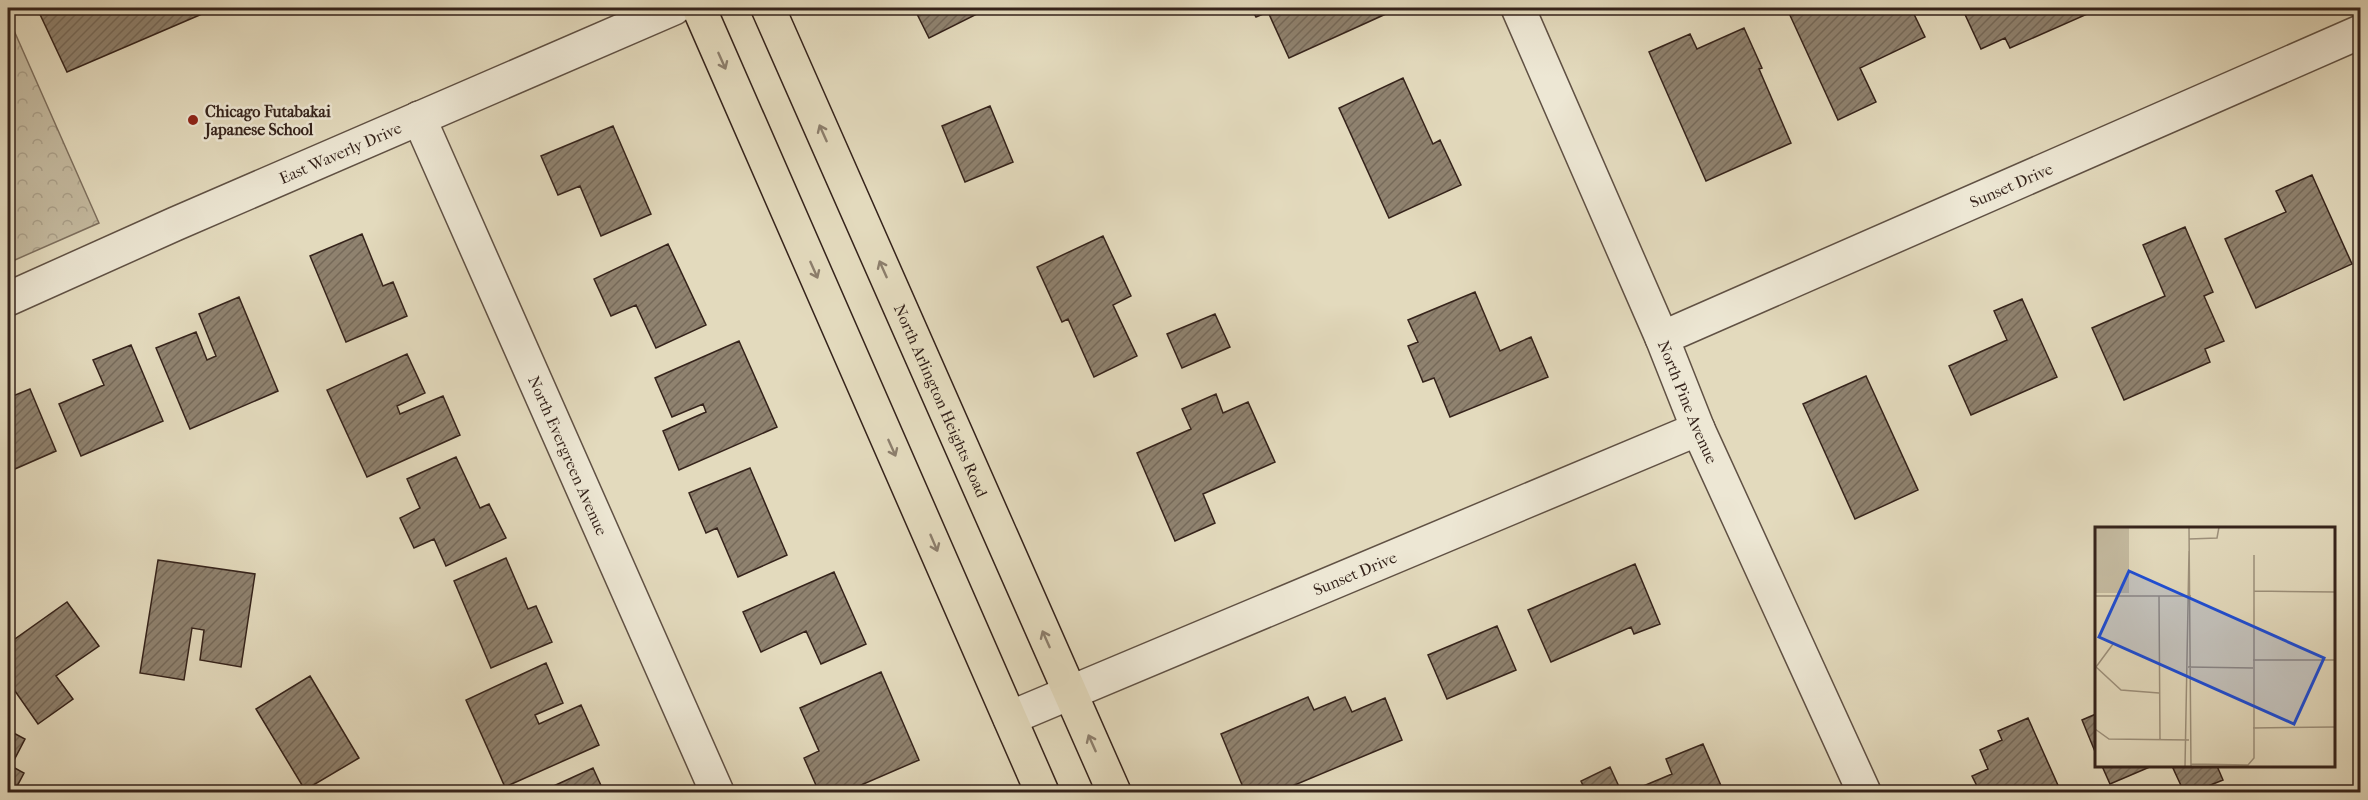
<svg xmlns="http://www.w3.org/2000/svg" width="2368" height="800" font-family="'IM FELL French Canon',serif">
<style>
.park{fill:url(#park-crowns);stroke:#7d6f5e;stroke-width:1.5}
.building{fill:url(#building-hatch);stroke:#35231b;stroke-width:1.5}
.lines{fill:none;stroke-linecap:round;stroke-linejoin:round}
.minor-casing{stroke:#605144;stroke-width:36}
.major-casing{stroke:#35231b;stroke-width:36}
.minor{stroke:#ede7d4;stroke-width:33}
.major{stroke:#e3dabd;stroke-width:33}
.oneway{stroke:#8c7e6c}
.poi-dot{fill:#8f2418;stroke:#ede7d4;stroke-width:2}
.labels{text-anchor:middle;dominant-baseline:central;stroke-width:5;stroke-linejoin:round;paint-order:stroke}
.poi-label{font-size:16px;font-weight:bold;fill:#35231b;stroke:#ede7d4;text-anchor:start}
.street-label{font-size:16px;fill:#35231b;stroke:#ede7d4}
.inset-road{fill:none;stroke:#9d917c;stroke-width:1.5}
.view{fill:#1d4ed8;fill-opacity:0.15;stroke:#1d4ed8;stroke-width:3}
.inset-edge{fill:none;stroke:#35231b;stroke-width:3}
</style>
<defs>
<pattern id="park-crowns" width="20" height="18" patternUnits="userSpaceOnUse" patternTransform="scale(1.5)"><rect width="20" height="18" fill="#c5bba1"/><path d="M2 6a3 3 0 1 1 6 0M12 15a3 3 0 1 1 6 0" fill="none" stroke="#aaa08a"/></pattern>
<pattern id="building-hatch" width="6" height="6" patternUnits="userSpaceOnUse" patternTransform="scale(1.5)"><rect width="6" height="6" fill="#8f826f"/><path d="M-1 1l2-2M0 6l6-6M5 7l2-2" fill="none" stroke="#766a5a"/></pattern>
</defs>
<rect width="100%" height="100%" fill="#e3dabd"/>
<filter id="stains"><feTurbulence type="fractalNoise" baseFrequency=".00333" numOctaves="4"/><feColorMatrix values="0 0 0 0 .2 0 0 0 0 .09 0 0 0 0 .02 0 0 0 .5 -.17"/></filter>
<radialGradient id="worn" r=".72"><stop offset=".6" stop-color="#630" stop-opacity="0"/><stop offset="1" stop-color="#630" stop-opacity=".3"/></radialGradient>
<path class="park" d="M8,17l91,206 -91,40z"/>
<path class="building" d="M37,8h179l-149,64z
M914,8h67l2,3 -54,27z
M1251,8h135l2,5 -99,45 -21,-46 -12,5z
M1795,8h116l14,29 -65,31 16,34 -38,18 -50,-109z
M1962,8h128l2,4 -82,36 -5,-10 -24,11z
M1744,28l18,40 -3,1 32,74 -85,38 -57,-129 41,-18 7,15z
M1403,78l30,66 7,-4 21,45 -72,33 -50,-110z
M990,106l23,56 -48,20 -23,-56z
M613,126l38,88 -50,22 -21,-50 -22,9 -17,-39z
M2312,175l40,89 -96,44 -31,-69 61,-27 -10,-21z
M2185,227l28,65 -9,4 20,45 -19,8 5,13 -86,38 -32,-72 73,-32 -22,-51z
M362,234l21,52 10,-4 14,34 -61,26 -36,-86z
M1103,236l28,60 -18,9 24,51 -43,21 -26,-58 -6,3 -25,-55z
M668,244l38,81 -50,23 -20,-43 -25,11 -17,-37z
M1475,292l25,59 31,-14 17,40 -98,40 -16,-39 -11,4 -15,-36 10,-4 -10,-22z
M239,297l39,94 -88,38 -34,-81 40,-16 11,28 9,-4 -17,-42z
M2022,299l35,78 -86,38 -22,-49 58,-26 -13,-29z
M1215,314l15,33 -48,21 -15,-34z
M739,341l38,86 -98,43 -16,-39 43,-19 -3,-8 -31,13 -17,-39z
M131,345l32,76 -82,35 -22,-52 45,-19 -11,-25z
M407,354l18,39 -28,13 3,8 43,-18 17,39 -93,42 -40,-87z
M1866,376l52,114 -63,29 -52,-115z
M30,389l26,62 -48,21v-74z
M1216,394l7,19 25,-11 27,60 -72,32 12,29 -40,18 -38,-88 54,-24 -9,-20z
M456,457l24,51 9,-4 17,34 -60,28 -12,-27 -20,9 -14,-30 20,-10 -13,-29z
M750,468l37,87 -49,22 -21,-49 -11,5 -17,-40z
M506,558l22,51 8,-3 16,36 -61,26 -37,-87z
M158,560l97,14 -14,93 -41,-7 4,-30 -12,-2 -8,52 -44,-7z
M1635,564l25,60 -26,10 -3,-7 -80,35 -23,-52z
M834,572l32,72 -45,20 -15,-33 -45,21 -18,-40z
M67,602l32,44 -43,30 17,23 -35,25 -30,-43v-37z
M1497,626l19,44 -69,29 -19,-44z
M546,663l17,40 -28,12 4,9 42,-19 18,40 -94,42 -39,-87z
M881,672l38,88 -74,32h-26l-15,-34 15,-7 -19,-43z
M310,676l49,82 -54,32 -49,-81z
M1308,697l6,13 31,-13 7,15 33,-14 17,42 -124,52h-33l-24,-58z
M2096,714v40l-14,-34z
M2028,718l33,74h-81l-8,-16 16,-7 -8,-19 22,-10 -4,-9z
M8,730l17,9 -14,27 13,7 -10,19h-6z
M1703,744l19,44 -12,4h-81l43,-18 -6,-15z
M2102,766h50l-42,18z
M2172,766h45l6,14 -30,12h-9z
M1610,767l11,24 -35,1 -5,-11z
M593,768l11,24h-56l-1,-3z"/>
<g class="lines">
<g class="minor-casing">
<g id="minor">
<path id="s1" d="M1518,8l144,330 36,91 166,363"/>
<path id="s2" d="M419,118l298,674"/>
<path id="s3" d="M8,299l167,-75 499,-216"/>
<path id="s4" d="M1662,338l698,-306"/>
<path id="s5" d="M1010,718l688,-289"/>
</g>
</g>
<g class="major-casing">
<g id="major">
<path d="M699,8l343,784"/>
<path id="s6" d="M768,8l346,784"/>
</g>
</g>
<use href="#minor" class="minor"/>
<use href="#major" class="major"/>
</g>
<defs><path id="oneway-shaft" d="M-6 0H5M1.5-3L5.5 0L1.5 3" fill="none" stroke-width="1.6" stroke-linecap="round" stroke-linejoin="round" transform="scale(1.5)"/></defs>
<g class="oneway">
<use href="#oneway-shaft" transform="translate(722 61) rotate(66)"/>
<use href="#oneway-shaft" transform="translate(823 133) rotate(-114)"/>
<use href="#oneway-shaft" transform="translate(883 269) rotate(-114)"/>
<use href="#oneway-shaft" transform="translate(814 270) rotate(66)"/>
<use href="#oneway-shaft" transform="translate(892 448) rotate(66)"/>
<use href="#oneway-shaft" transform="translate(934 543) rotate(67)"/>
<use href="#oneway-shaft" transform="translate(1046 639) rotate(-114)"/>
<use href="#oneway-shaft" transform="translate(1092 743) rotate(-114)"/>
</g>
<circle class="poi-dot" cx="193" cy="120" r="6"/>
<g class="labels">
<g class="poi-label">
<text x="205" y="111">Chicago Futabakai<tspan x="205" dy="18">Japanese School</tspan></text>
</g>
<g class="street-label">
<text stroke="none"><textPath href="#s3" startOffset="363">East Waverly Drive</textPath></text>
<text stroke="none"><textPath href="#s4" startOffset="381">Sunset Drive</textPath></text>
<text stroke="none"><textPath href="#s6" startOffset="429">North Arlington Heights Road</textPath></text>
<text stroke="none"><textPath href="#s1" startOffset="429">North Pine Avenue</textPath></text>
<text stroke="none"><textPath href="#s2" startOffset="369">North Evergreen Avenue</textPath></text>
<text stroke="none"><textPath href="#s5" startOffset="374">Sunset Drive</textPath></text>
</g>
</g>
<g transform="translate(2095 527)">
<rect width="240" height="240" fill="#e3dabd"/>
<path d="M0,0h34v66h-34z" fill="#c5bba1"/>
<path d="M0,0h19v11l-19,-1zM0,22l7,3 1,29h-8z" fill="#c5bba1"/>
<path class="inset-road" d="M94,0l2,240M94,12l28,-1 2,-11M159,64l81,1M0,69h96M64,69l1,144M158,133h82M0,139l26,24 38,3M1,140l17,-23M93,140l65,1M158,201l82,-1M0,202l14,10 80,1M96,237l57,1 6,-7v-203M90,240l4,-216"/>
<path class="view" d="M34,44l195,87 -30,66 -195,-87z"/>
<rect width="240" height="240" class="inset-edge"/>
</g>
<rect width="2368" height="800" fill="none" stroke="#e3dabd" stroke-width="30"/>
<rect x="9" y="9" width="2350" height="782" fill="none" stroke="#35231b" stroke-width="3"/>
<rect x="15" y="15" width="2338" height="770" fill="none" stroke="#35231b" stroke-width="1.5"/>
<rect width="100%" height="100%" filter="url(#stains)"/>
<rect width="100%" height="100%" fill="url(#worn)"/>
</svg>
